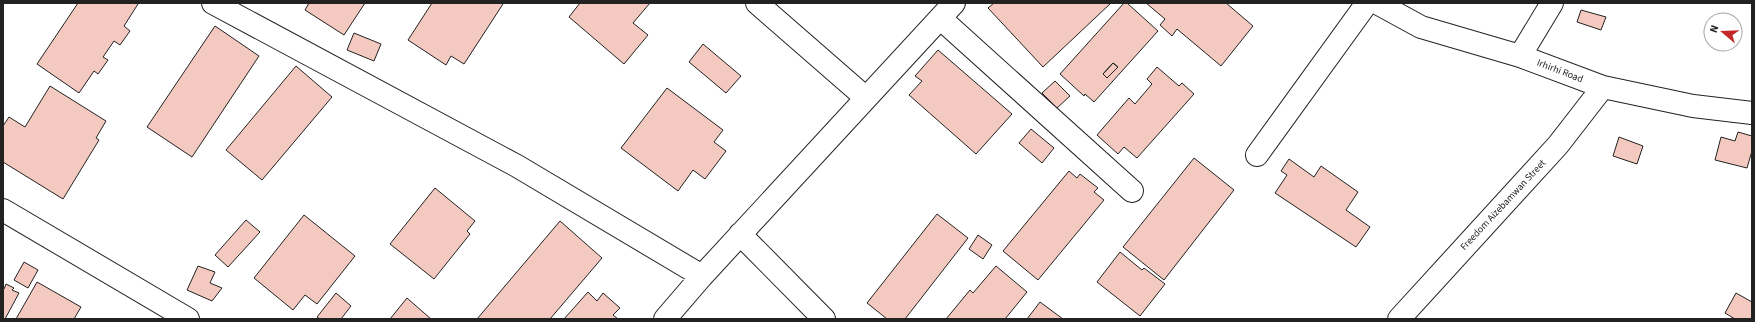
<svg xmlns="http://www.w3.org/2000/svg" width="1755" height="322" font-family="'Source Sans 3',sans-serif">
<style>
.building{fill:#f3c9c0;stroke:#222;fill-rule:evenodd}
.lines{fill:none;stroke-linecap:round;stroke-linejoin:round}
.minor-casing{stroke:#222;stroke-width:24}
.minor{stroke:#fff;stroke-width:22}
.labels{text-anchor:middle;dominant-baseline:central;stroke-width:3;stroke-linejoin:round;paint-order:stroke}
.street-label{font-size:10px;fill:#222;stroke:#fff}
</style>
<rect width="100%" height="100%" fill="#fff"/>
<path class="building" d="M78,3h58l2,1 -14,22 6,5 -10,14 -6,-4 -11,16 5,3 -10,14 -4,-3 -15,22 -42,-29z
M309,3h56l-21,32 -39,-25z
M432,3h69l2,1 -39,60 -13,-8 -5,9 -38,-25z
M580,3h70l-17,20 15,12 -24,29 -55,-47z
M994,3h117l-68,64 -55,-59z
M1124,3h3l31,28 -64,71 -9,-8 -1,2 -24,-22zM1113,63l5,4 -11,11 -4,-4z
M1146,3h80l27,23 -32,40 -44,-37 -5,7 -12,-11 5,-6z
M1581,10l25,7 -5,13 -24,-8z
M215,26l44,30 -67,101 -45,-30z
M354,33l27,11 -7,17 -27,-11z
M703,44l38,32 -15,17 -37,-31z
M938,50l74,64 -36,40 -67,-59 13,-14 -7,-5z
M1113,63l5,4 -11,11 -4,-4z
M296,66l36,31 -70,83 -36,-30z
M1157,67l22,19 3,-3 12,11 -57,64 -13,-11 -6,7 -21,-19 32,-37 6,6 17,-20 -5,-5z
M1055,81l15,15 -13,12 -15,-15z
M50,86l56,35 -10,17 3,2 -36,59 -60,-37v-36l6,-9 16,10z
M667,88l56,42 -9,12 12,9 -21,28 -12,-9 -15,21 -57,-43z
M1031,129l23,19 -12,15 -23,-20z
M1738,132l14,4v15l-5,17 -32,-8 6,-23 14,4z
M1619,137l24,9 -6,18 -24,-8z
M1194,158l40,32 -70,90 -41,-33z
M1289,159l25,18 7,-11 37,26 -12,18 24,17 -14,20 -81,-54 12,-18 -6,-4z
M1069,171l8,7 3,-4 18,14 -4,4 10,8 -66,80 -35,-29z
M435,188l40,33 -8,10 3,3 -36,45 -44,-35z
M937,214l31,24 -63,81h-18l-20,-16z
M304,215l51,41 -38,48 -12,-9 -12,15 -39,-32z
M246,220l14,12 -32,35 -13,-12z
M560,221l42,37 -52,61h-73z
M978,235l14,10 -9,14 -14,-10z
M1120,252l22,18 2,-2 21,16 -25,32 -43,-34z
M24,262l14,8 -10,18 -14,-8z
M198,266l17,6 -5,11 12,5 -10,13 -25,-11z
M996,266l31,26 -22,27h-59l24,-29 3,3z
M37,282l44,25 -7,12h-58z
M6,284l8,4 -2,2 7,3 -14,26h-2v-30h1z
M588,292l9,9 6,-8 17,15 -7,7 5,4h-54z
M336,293l15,13 -10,13h-21l-3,-2z
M1736,293l16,9v17h-17l-10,-6z
M407,298l24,21h-41z
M1040,302l23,17h-36z"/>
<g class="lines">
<g class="minor-casing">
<path id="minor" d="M213,3l304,163 185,110
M757,3l109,95
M1377,3l44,24 99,29 83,31 90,19 59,7
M940,18l192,173
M1520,56l32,-53
M1257,155l110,-152
M3,210l185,109
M740,234l84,85
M665,319l37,-43 252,-273
M1399,319l159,-174 45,-58"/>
</g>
<use href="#minor" class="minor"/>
</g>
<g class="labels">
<g class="street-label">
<text transform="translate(1560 71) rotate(21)">Irhirhi Road</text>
<text transform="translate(1503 205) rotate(-47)">Freedom Aizebamwan Street</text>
</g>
</g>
<rect width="1755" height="322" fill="none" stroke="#222222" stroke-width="8"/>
<g transform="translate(1723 32) rotate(289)"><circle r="19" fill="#ffffff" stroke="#a7a7a7"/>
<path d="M0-3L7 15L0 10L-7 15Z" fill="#c62828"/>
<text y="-6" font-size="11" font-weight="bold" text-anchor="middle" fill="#222222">N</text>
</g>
</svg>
